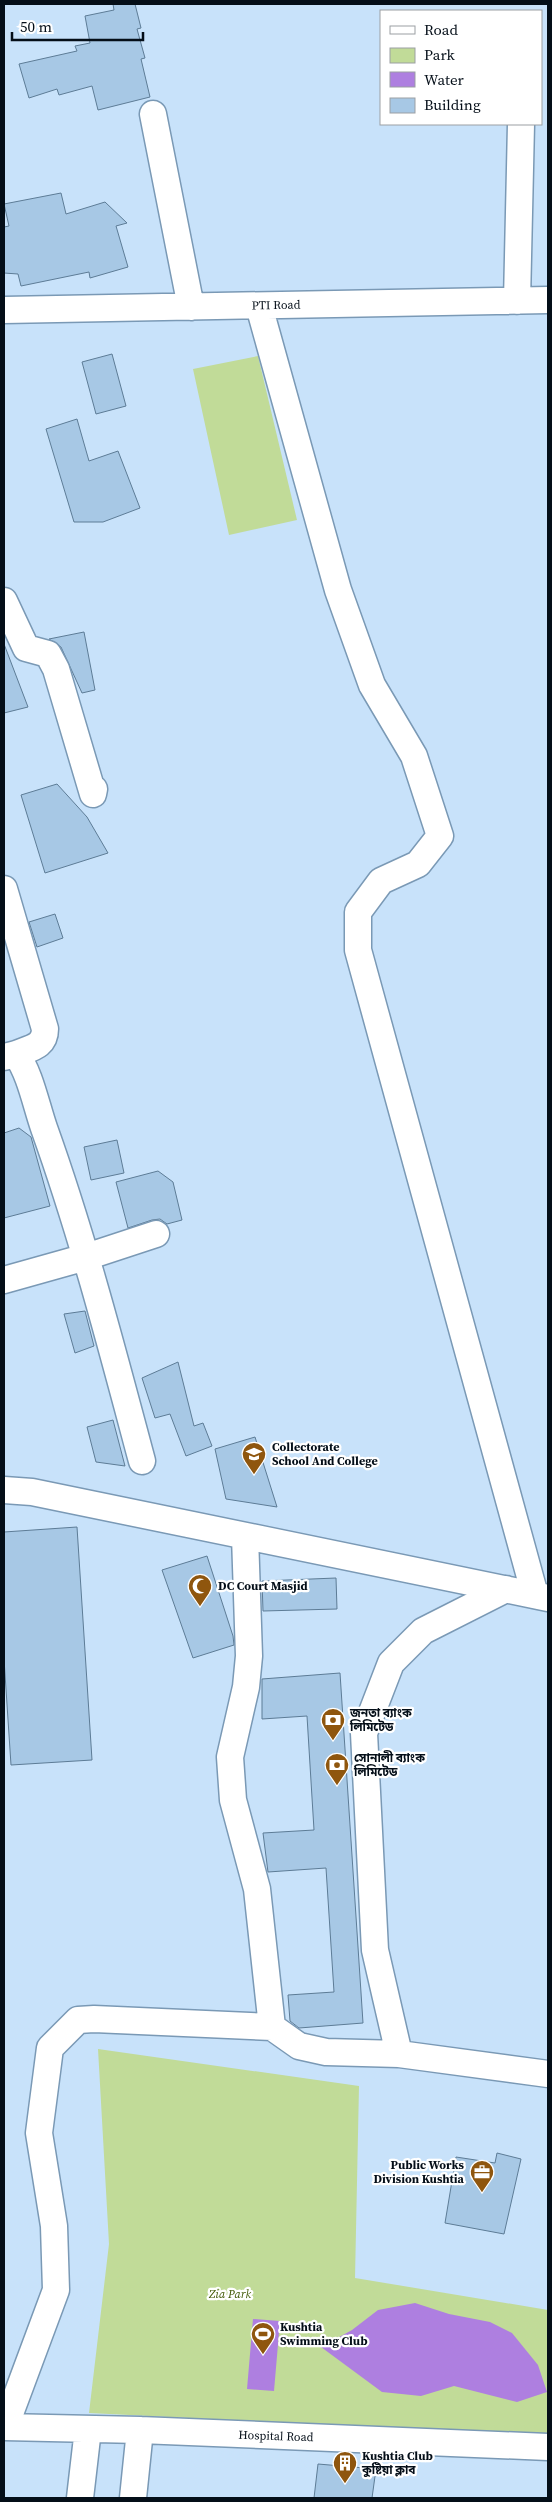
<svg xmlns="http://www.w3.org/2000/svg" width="552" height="2502" font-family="'Source Serif 4','Noto Sans Bengali',serif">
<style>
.green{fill:#c1db98}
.water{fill:#ae7fe0}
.building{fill:#a7c8e5;stroke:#5d7c96}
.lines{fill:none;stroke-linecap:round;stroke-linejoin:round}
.minor-casing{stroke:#7a99b5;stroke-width:29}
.minor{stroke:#fff;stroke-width:26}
.labels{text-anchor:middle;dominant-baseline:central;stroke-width:4.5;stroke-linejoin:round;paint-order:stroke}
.street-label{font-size:12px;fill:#040e18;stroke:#fff}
.poi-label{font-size:12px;font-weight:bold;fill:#040e18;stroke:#fff;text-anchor:start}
.park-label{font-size:12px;font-style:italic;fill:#415905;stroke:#fff}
</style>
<rect width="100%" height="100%" fill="#c8e2fa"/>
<path class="green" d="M258,356l39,164 -68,15 -36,-166z
M98,2049l261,37 -4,192 193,32v126l-459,-23 20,-169z"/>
<path class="water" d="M415,2303l34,11 41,8 22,11 26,32 9,27 -30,10 -63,-16 -33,10 -39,-4 -61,-45 31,-17 26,-20z
M253,2319l27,2 -6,70 -27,-2z"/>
<path class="building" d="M113,4h22l6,24 -4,1 8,29 -4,1 9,38 -52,13 -6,-24 -33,9 -2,-6 -28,9 -10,-34 58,-13 -2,-5 15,-3 -5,-27 29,-6z
M61,193l5,21 39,-12 22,21 -11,3 12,41 -38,11 -1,-6 -68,14 -3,-12 -14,-1v-46l5,-1 -5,-22z
M112,354l14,52 -30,8 -14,-52z
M77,419l12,42 29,-10 22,57 -37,14h-29l-28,-93z
M84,632l11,58 -13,3 -21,-46 -12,-8z
M4,644l24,63 -24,6z
M57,784l30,33 21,36 -63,20 -24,-78z
M55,914l8,24 -26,9 -8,-25z
M19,1128l12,9 19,69 -46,12v-85z
M117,1140l7,33 -33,7 -7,-33z
M158,1171l15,11 9,38 -15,4 -7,-5 -8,1 -24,8 -12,-46z
M85,1311l9,35 -19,7 -11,-39z
M178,1362l16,64 9,-3 9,23 -26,10 -16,-42 -15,4 -13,-40z
M113,1420l12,46 -29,-4 -9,-35z
M255,1437l22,70 -51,-8 -11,-50z
M77,1527l15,233 -81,5 -7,-106v-127z
M207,1556l26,80 1,9 -41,13 -31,-88z
M336,1578l1,31 -74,2 -1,-30z
M340,1673l23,350 -64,5 -9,-7 -2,-26 46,-3 -8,-124 -58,4 -5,-39 51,-3 -7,-114 -45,3v-40z
M497,2153l24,6 -17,75 -59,-11 11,-66 39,6z
M318,2464l58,5 -4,29h-58z"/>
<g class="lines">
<g class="minor-casing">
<path id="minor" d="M153,114l38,193
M517,301l4,-177
M259,306l79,284 34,95 42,71 26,80 -22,28 -37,17 -23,31v38l177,645
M4,310l544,-10
M4,601l22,47 22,6 8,15 37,125 1,-5
M4,889l41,140c0,18 -15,19 -29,25
M4,1057l12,-3c14,19 20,51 28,74 39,109 68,221 98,333
M4,1280l82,-23 70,-23
M4,1490l28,2 516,106
M245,1536l4,120 -3,31 -16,70 3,43 24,89 15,138
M399,2054l-24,-104 -11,-217 27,-70 32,-32 83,-42
M4,2427l136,3 408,17
M5,2427l51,-137 -2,-64 -15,-93 11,-85 28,-28 16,-1 178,8 27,19 27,6 73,2 149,20
M80,2498l8,-69
M133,2498l7,-68"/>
</g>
<use href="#minor" class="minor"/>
</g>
<defs>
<g id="school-pin" transform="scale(1.25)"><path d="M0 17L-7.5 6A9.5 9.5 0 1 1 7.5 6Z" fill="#8f560e" stroke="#fff"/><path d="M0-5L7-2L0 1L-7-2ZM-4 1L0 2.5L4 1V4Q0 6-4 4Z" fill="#fff"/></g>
<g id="mosque-pin" transform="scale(1.25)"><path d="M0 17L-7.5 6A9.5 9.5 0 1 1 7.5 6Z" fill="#8f560e" stroke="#fff"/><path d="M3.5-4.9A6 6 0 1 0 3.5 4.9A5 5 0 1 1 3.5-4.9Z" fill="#fff"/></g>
<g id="bank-pin" transform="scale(1.25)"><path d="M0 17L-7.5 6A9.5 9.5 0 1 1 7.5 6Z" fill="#8f560e" stroke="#fff"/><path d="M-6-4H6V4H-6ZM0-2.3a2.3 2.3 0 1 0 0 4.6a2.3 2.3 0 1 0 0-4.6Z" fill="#fff"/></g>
<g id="office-pin" transform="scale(1.25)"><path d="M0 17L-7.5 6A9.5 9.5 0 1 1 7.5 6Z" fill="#8f560e" stroke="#fff"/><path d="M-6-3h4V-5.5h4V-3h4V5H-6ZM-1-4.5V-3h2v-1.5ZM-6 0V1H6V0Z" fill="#fff"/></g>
<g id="stadium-pin" transform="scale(1.25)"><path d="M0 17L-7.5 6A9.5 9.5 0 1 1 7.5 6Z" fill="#8f560e" stroke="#fff"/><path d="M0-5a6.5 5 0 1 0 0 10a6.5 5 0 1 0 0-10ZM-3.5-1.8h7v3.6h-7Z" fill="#fff"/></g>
<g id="building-pin" transform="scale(1.25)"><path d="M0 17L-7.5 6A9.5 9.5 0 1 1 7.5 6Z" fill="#8f560e" stroke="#fff"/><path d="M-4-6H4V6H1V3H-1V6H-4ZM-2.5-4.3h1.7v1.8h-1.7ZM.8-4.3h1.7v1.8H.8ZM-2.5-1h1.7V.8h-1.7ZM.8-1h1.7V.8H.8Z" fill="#fff"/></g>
</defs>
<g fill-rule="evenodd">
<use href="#school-pin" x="254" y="1454"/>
<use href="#mosque-pin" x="200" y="1586"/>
<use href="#bank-pin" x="333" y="1720"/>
<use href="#bank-pin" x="337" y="1765"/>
<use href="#office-pin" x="482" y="2172"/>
<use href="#stadium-pin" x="263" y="2334"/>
<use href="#building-pin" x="345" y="2463"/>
</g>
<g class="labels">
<g class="street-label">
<text transform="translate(276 305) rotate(-1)">PTI Road</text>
<text transform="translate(276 2436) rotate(2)">Hospital Road</text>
</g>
<g class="poi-label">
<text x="272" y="1447">Collectorate<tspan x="272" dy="14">School And College</tspan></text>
<text x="218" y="1586">DC Court Masjid</text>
<text x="350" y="1713">জনতা ব্যাংক<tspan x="350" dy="14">লিমিটেড</tspan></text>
<text x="354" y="1758">সোনালী ব্যাংক<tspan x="354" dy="14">লিমিটেড</tspan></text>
<text x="464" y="2165" text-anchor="end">Public Works<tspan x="464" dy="14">Division Kushtia</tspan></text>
<text x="280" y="2327">Kushtia<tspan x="280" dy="14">Swimming Club</tspan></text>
<text x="362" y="2456">Kushtia Club<tspan x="362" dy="14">কুষ্টিয়া ক্লাব</tspan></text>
</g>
<g class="park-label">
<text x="230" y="2294">Zia Park</text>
</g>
</g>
<rect width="552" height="2502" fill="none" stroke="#040e18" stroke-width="10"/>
<rect x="380" y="10" width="162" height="115" fill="#ffffff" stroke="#9b9fa3"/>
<rect x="390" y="26" width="25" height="8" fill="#ffffff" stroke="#9b9fa3"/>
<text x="424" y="35" font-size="15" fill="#040e18">Road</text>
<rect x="390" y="48" width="25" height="15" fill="#c1db98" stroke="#9b9fa3"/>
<text x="424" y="60" font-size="15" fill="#040e18">Park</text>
<rect x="390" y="72" width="25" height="15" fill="#ae7fe0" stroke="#9b9fa3"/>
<text x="424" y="85" font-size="15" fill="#040e18">Water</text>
<rect x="390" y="98" width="25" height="15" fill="#a7c8e5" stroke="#9b9fa3"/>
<text x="424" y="110" font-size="15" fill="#040e18">Building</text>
<path d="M12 32v8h131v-8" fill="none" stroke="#040e18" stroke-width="2.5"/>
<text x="20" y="32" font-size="15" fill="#040e18" stroke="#ffffff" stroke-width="4" paint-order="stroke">50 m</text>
</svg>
